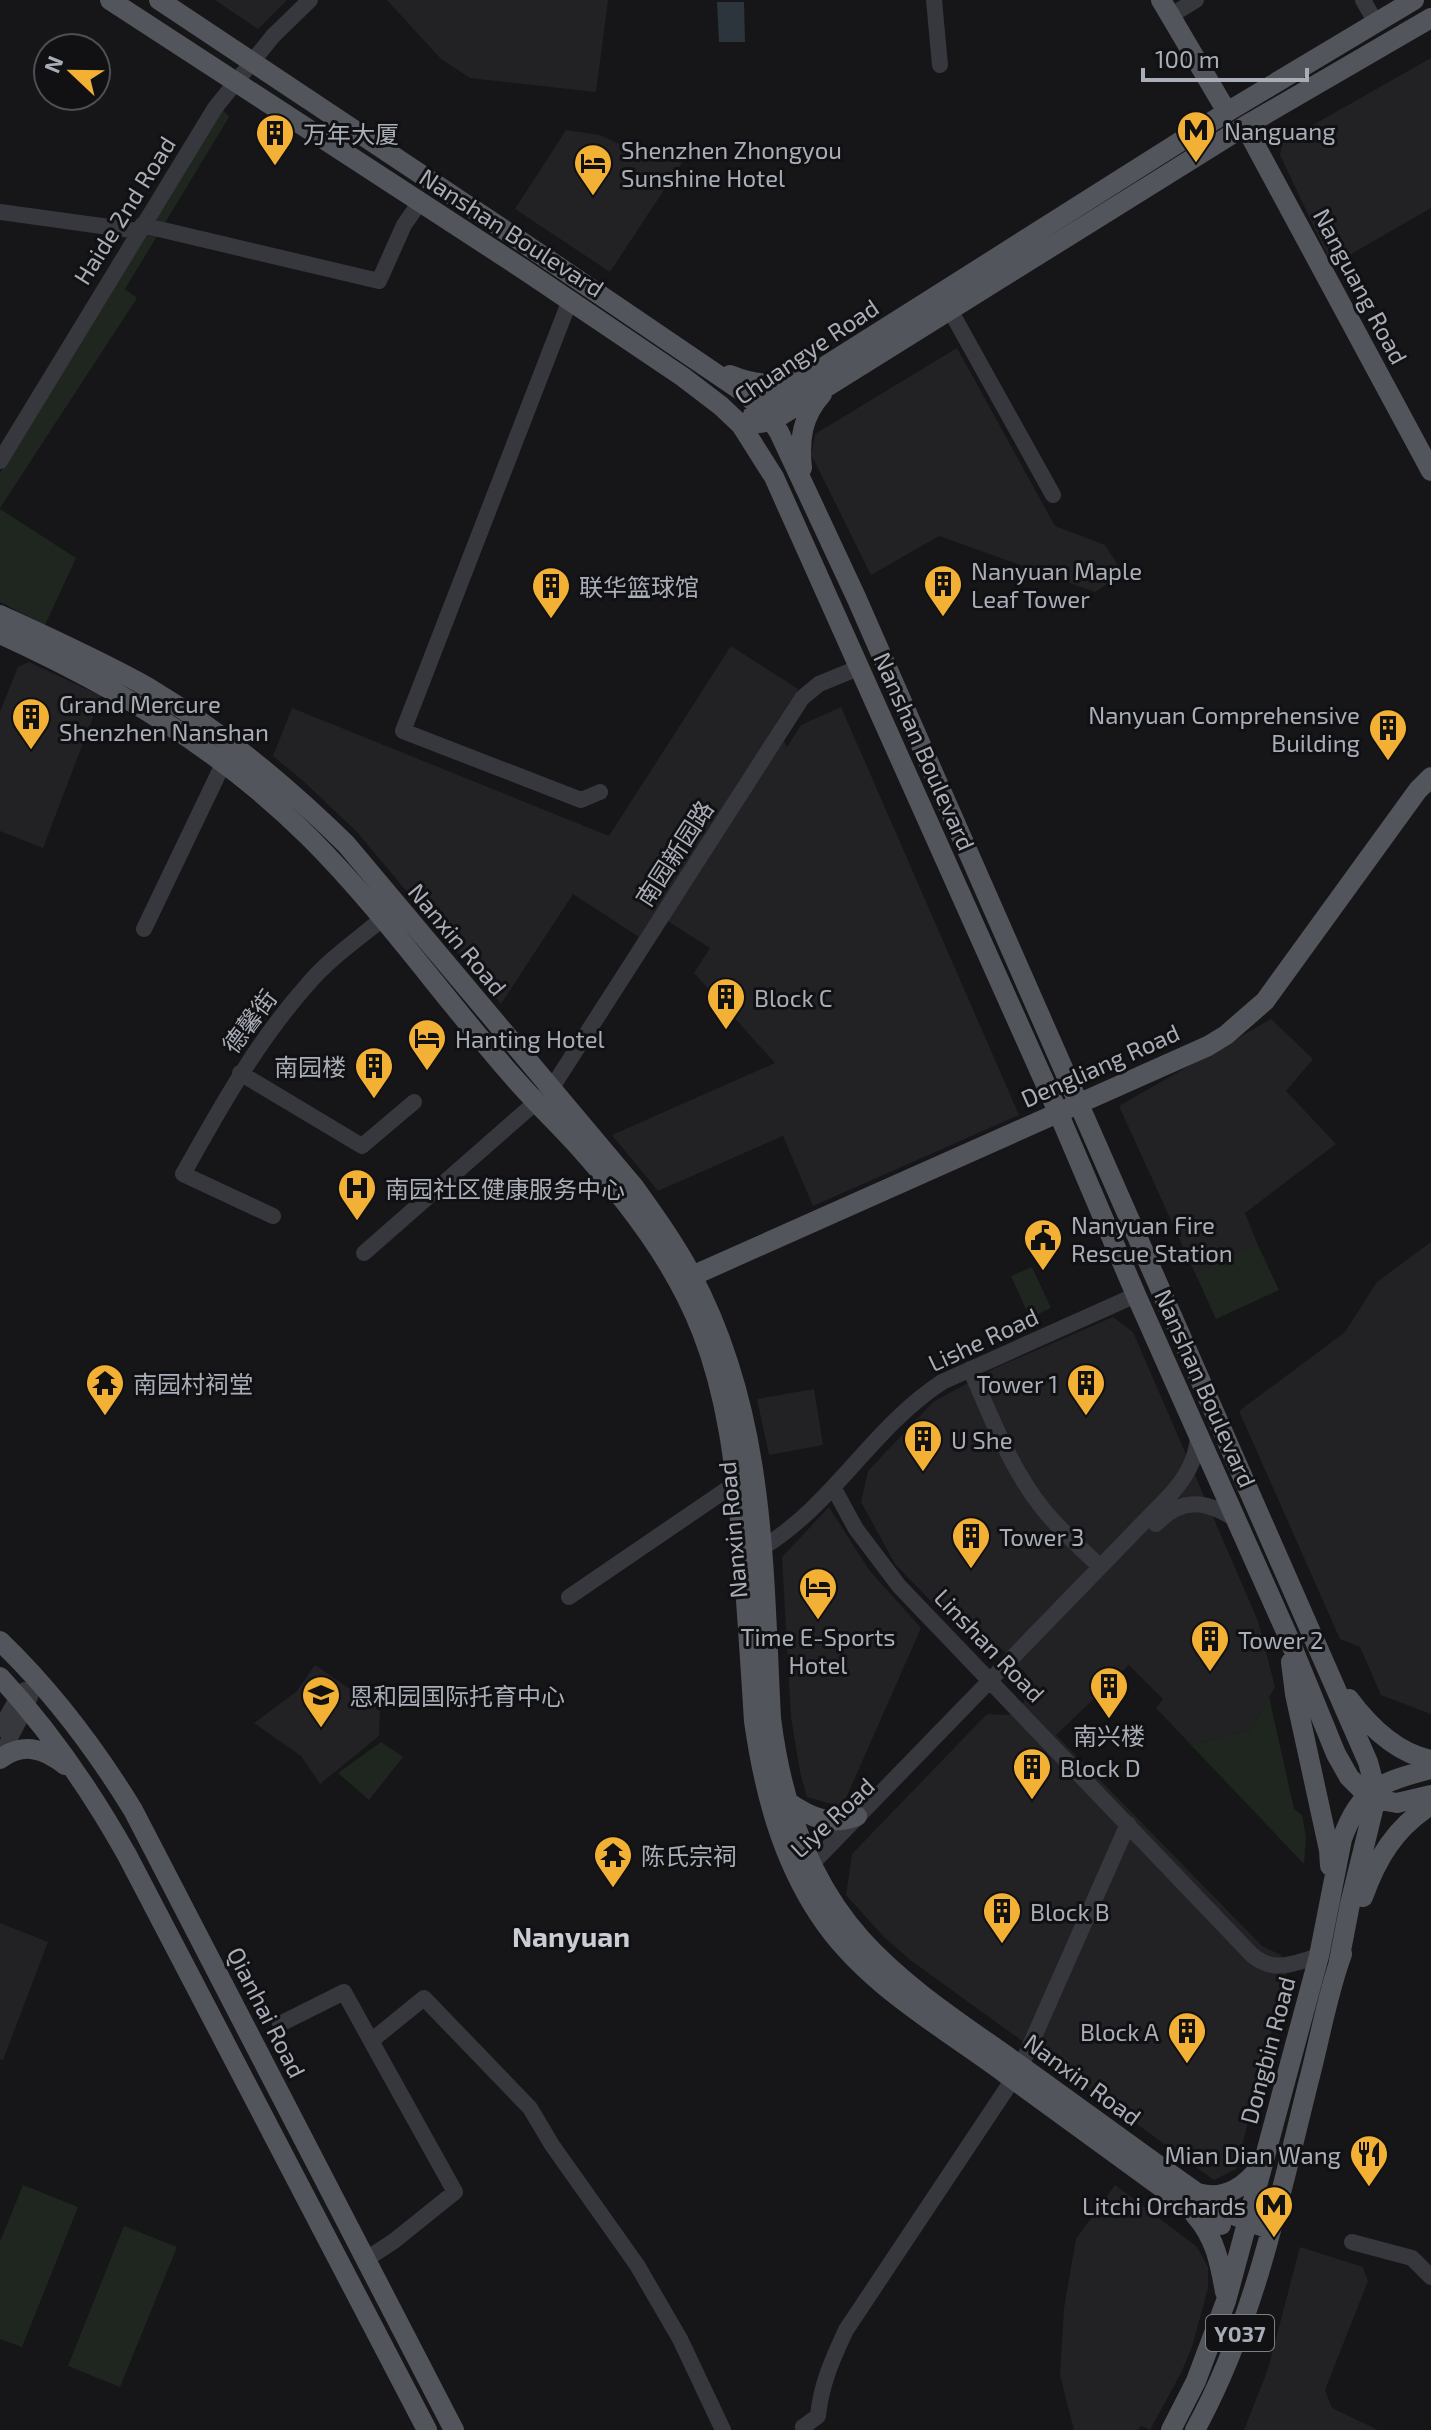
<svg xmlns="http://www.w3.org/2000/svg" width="1431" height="2430" font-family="'Exo 2','Noto Sans SC',sans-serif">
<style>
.built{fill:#222225}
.green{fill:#1e261f}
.water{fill:#2c353c}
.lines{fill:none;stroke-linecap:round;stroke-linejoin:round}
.minor{stroke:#37383d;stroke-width:16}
.major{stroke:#53555c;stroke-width:20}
.labels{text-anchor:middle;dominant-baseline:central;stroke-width:6;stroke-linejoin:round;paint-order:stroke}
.shield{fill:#111113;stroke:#7b7e86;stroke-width:2}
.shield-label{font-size:22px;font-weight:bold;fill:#a8adb8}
.poi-label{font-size:24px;fill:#a8adb8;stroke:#111113;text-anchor:start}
.street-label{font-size:24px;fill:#a8adb8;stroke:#111113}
.quarter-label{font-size:28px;font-weight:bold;fill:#c9ccd4;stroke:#111113}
</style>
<rect width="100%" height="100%" fill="#161618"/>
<path class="built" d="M215,0h72l-29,29z
M387,0h221l-12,92 -126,-14 -29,-19z
M1431,58v150l-99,57 -52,-110 3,-13z
M566,130l34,5 53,25 30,1 -73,111 -95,-63z
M957,348l98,178 50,19 18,28 -28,19 -156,-56 -68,39 -60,-121 4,-20z
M731,646l67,43 -22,34 11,24 14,-22 40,-18 178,408 -206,91 -30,-70 -125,55 -46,-56 163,-72 -81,-90 16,-25 -55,-35 -16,24 -66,-43 -72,110 -144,-172 -55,-52 -29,-24 19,-48 317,128z
M29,662l72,34 -58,152 -43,-17v-119l18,-45z
M1271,1019l42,40 -27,32 50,53 -91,69 12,30 -62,30 -76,-167z
M1431,1242v472l-50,-19 -21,-48 -20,-8 -101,-228 106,-79 32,-50z
M1113,1317l20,15 125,289 17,66 -25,43 -59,15 -35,-37 7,-9 -34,-34 -73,70 206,211 19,9 6,17 -51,197 -22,11 -305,-221 -25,-22 -38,-42 6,-41 135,-140 22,1 15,-13 4,-26 -26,-27 -23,2 -84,-87 -34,-62 7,-31 65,-69 62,-34z
M814,1389l9,56 -54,10 -12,-56z
M829,1507l40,63 52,58 -79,179 -35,-10 -7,-25 -9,-55 -9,-160z
M315,1665l65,45 -1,26 -59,48 -19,-28 -47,-33 43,-32z
M0,1923l48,19 -45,118 -3,-1z
M1115,2185l82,62 11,20v21l-16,59 -11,26 -31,57 -9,-4 -3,4h-64l-14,-55 4,-67 12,-69z
M1300,2247l63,20 5,14 -43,109 7,18 46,22h-134l24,-61z"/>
<path class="green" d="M221,108l8,9 -104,172 12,9 -137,210v-35l89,-152z
M0,509l76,49 -31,67 -45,-23z
M1257,1243l22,47 -63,29 -21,-46z
M1032,1267l19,41 -21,10 -19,-42z
M1269,1697l25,112 8,6 4,22 -2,27 -113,-119 59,-15z
M381,1742l22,15 -34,43 -31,-27z
M23,2185l55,22 -56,140 -22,-8v-97z
M124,2226l53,21 -57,140 -52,-21z"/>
<path class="water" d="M717,2h27l1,40h-26z"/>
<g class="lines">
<path class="minor" d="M934,0l6,65
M1363,0l13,23
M1170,16l26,-16
M0,212l138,19
M142,225l237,56 25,-56 16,-23
M570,300l-167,431 178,69 19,-8
M950,310l103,185
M0,461l215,-353 58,-72 37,-36
M144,929l80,-167
M240,1073l122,73 52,-44
M273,1216l-90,-42c37,-66 74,-133 125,-190 21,-25 49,-44 74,-65
M364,1253l187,-164 251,-391 17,-14 39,-16
M970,1369c21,47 40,99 73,140 17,21 38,39 57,58
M833,1487l23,42 43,57 353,369c23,19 41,8 67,1
M1156,1524c26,-27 49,-24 79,-5
M762,1548c72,-44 110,-120 180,-166l194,-87
M569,1597l167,-114
M0,1729l18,-32 7,-7
M0,1757l26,-50 11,-29
M807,1869l364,-375c15,-17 25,-34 27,-57
M280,2024l64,-32 27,49 53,-43 106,110 22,37 85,120 43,74 43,91
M1021,2066l107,-242
M1352,2242l60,16 19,19
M365,2260l29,-19 61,-49 -84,-151
M804,2430l-1,-3 15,-11c3,-32 15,-58 28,-86l167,-251"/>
<path class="major" d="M110,0l413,269 160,108 38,29 20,19 33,52 284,635 78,183 151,339 49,120 13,23 18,18 8,4 22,4 34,-8
M159,0l344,229 240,163 24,22 12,18 77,165 512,1165 7,26 -2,22 -23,94 -12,62
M1161,0l66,112
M1245,126l186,345
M730,375c22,9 43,12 66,6
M753,415l55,-38 419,-265 187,-112
M760,423l12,-2 473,-295 186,-108
M802,468c-3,-28 0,-52 20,-74
M0,615c50,23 101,46 149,73 72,43 137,97 197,156l289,344c20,28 40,56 56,86 75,141 72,290 80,444 10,81 36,161 91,222 46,51 108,89 163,129 66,47 131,96 198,142l48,19
M0,634c114,52 220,114 310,204 74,74 135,162 205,241 20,23 42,44 63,67 49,55 97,116 124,186 25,64 33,133 39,200 5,63 9,126 13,189 10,70 27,136 66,195 42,64 114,106 175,150 64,46 128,93 192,140l34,19
M692,1276l516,-230 18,-11 39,-34 153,-211 13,-13
M0,1641c52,50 95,107 133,169l321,620
M1291,1662l4,32 34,156 1,16
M0,1677c50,54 91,114 127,178l300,575
M1349,1699c20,27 48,54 82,61
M0,1759c23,-17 44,-11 65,6
M788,1802c23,16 42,24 69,14
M1363,1897c14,-39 32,-69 68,-92
M1198,2193c28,8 47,-7 64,-28
M1195,2215c20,22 25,48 30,77
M1171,2430l25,-49 30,-80 93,-345 23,-117c19,-52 40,-57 89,-70
M1195,2430c61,-111 85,-236 116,-358 10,-39 17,-80 31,-118"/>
</g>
<defs>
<g id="metro-pin" transform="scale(2)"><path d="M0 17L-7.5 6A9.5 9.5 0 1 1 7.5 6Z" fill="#f2b134" stroke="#111113"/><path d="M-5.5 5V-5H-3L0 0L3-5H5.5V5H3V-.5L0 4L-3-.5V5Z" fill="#111"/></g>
<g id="building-pin" transform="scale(2)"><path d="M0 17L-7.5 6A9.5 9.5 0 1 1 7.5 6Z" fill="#f2b134" stroke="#111113"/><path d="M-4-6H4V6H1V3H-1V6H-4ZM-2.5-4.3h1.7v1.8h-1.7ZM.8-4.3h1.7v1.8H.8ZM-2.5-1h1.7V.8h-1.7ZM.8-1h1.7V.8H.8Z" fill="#111"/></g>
<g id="hotel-pin" transform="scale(2)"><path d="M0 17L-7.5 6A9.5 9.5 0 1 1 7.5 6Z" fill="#f2b134" stroke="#111113"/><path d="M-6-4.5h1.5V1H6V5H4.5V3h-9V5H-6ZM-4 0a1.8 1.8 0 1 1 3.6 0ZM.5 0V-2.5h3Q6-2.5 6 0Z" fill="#111"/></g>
<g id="hospital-pin" transform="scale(2)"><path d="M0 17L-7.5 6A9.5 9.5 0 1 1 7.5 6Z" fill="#f2b134" stroke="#111113"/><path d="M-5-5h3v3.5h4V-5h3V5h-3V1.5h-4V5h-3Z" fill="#111"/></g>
<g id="civic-pin" transform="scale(2)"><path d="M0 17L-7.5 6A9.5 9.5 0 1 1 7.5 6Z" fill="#f2b134" stroke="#111113"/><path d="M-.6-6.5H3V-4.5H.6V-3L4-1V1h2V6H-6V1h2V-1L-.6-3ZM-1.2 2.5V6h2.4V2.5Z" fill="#111"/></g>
<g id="temple-pin" transform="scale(2)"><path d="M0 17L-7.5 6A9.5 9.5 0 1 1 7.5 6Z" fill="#f2b134" stroke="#111113"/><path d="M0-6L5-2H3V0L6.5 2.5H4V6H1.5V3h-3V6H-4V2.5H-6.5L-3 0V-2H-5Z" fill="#111"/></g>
<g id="school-pin" transform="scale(2)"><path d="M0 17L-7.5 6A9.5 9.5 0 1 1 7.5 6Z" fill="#f2b134" stroke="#111113"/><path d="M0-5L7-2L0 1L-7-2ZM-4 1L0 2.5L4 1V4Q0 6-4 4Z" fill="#111"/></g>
<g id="restaurant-pin" transform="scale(2)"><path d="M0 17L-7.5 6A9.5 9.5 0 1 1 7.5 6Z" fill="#f2b134" stroke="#111113"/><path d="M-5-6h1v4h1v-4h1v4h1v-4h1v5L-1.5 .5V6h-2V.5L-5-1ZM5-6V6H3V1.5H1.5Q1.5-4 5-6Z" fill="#111"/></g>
</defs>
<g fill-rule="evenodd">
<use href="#metro-pin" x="1196" y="130"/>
<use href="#building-pin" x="275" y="133"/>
<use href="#hotel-pin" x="593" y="163"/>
<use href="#building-pin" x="943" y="584"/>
<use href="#building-pin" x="551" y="586"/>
<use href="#building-pin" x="31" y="717"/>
<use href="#building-pin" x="1388" y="728"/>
<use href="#building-pin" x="726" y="997"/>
<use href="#hotel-pin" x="427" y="1038"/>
<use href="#building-pin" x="374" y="1066"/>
<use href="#hospital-pin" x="357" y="1188"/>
<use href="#civic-pin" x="1043" y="1238"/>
<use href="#temple-pin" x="105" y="1383"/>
<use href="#building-pin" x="1086" y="1383"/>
<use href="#building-pin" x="923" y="1439"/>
<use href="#building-pin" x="971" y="1536"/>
<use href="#hotel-pin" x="818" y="1587"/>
<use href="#building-pin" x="1210" y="1639"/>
<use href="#building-pin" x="1109" y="1686"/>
<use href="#school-pin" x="321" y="1695"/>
<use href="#building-pin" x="1032" y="1767"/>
<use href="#temple-pin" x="613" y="1855"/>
<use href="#building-pin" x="1002" y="1911"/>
<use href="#building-pin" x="1187" y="2031"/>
<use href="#restaurant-pin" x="1369" y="2154"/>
<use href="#metro-pin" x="1274" y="2205"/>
</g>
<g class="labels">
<rect class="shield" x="1206" y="2315" width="68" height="36" rx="6"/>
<g class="shield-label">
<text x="1240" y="2333">Y037</text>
</g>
<g class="poi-label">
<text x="1224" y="130">Nanguang</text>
<text x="303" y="133">万年大厦</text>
<text x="621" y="149">Shenzhen Zhongyou<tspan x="621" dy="28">Sunshine Hotel</tspan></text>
<text x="971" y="570">Nanyuan Maple<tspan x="971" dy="28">Leaf Tower</tspan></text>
<text x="579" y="586">联华篮球馆</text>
<text x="59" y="703">Grand Mercure<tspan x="59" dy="28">Shenzhen Nanshan</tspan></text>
<text x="1360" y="714" text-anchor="end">Nanyuan Comprehensive<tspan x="1360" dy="28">Building</tspan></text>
<text x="754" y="997">Block C</text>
<text x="455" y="1038">Hanting Hotel</text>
<text x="346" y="1066" text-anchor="end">南园楼</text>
<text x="385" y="1188">南园社区健康服务中心</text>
<text x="1071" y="1224">Nanyuan Fire<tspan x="1071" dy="28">Rescue Station</tspan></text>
<text x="133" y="1383">南园村祠堂</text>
<text x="1058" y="1383" text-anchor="end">Tower 1</text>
<text x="951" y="1439">U She</text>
<text x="999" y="1536">Tower 3</text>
<text x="818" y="1636" text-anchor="middle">Time E-Sports<tspan x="818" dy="28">Hotel</tspan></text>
<text x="1238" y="1639">Tower 2</text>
<text x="349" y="1695">恩和园国际托育中心</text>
<text x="1109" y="1735" text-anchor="middle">南兴楼</text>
<text x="1060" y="1767">Block D</text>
<text x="641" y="1855">陈氏宗祠</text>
<text x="1030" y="1911">Block B</text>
<text x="1159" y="2031" text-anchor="end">Block A</text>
<text x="1341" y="2154" text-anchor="end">Mian Dian Wang</text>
<text x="1246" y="2205" text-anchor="end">Litchi Orchards</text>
</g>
<g class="street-label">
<text transform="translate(124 210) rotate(-58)">Haide 2nd Road</text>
<text transform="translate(512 232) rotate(33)">Nanshan Boulevard</text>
<text transform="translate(1361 286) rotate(62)">Nanguang Road</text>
<text transform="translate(806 351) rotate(-34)">Chuangye Road</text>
<text transform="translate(925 751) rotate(66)">Nanshan Boulevard</text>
<text transform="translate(674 853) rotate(-57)">南园新园路</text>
<text transform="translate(458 939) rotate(50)">Nanxin Road</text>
<text transform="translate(249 1021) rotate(-53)">德馨街</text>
<text transform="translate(1100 1065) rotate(-24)">Dengliang Road</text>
<text transform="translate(983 1339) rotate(-25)">Lishe Road</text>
<text transform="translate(1206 1388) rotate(66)">Nanshan Boulevard</text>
<text transform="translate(732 1530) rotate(-95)">Nanxin Road</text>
<text transform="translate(990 1645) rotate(46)">Linshan Road</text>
<text transform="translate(832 1817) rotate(-43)">Liye Road</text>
<text transform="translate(267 2012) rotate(63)">Qianhai Road</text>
<text transform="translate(1267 2050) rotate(-75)">Dongbin Road</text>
<text transform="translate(1083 2079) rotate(36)">Nanxin Road</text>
</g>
<g class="quarter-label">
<text x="571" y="1936">Nanyuan</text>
</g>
</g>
<g transform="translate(72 72) rotate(292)"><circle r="38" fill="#111113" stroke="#4d4f55" stroke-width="2"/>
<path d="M0-6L14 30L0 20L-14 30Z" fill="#f2b134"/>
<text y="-12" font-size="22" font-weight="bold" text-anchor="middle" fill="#a8adb8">N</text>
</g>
<path d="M1143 68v12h164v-12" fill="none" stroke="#a8adb8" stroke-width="4"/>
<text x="1155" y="68" font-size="24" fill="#a8adb8" stroke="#111113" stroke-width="6" paint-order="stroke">100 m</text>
</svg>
